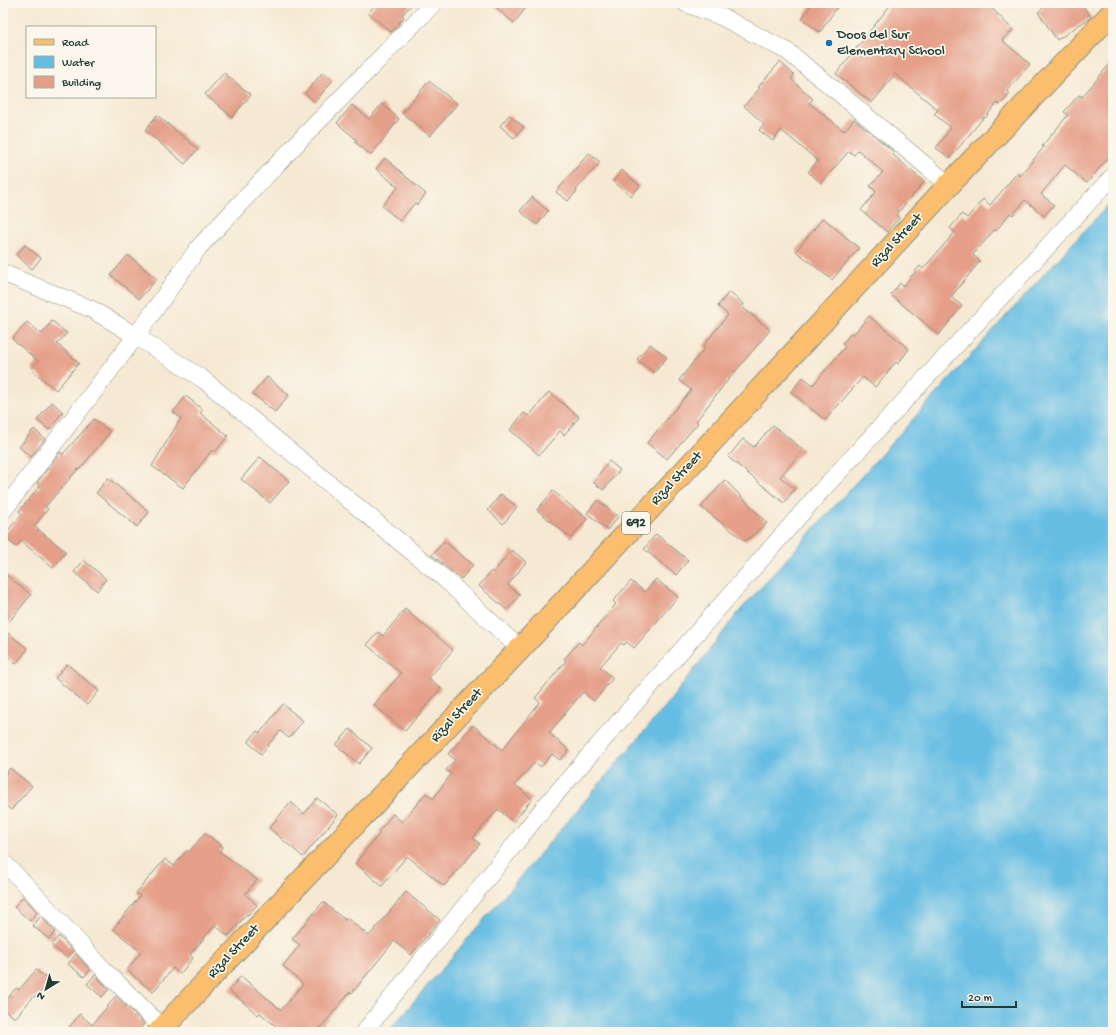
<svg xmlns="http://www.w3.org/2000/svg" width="1116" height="1035" font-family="'Gochi Hand',sans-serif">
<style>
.water{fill:#66bde3;stroke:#427d8c}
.building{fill:#e59f88}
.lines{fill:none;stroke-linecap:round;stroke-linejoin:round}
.minor-casing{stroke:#8a9384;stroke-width:18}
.major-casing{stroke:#8a9384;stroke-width:24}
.minor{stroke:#fff;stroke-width:17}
.major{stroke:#fbbd6e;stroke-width:22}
.poi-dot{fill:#1f6fb2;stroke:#fbf7ec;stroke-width:1.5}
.labels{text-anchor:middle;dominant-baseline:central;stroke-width:3.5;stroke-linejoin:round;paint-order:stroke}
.shield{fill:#fbf7ec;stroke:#61756b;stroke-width:1}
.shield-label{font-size:13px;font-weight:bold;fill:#1f3d34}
.poi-label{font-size:14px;fill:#1f3d34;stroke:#fbf7ec;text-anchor:start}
.street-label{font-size:14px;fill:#1f3d34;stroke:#fbf7ec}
</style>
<rect width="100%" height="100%" fill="#fbf7ec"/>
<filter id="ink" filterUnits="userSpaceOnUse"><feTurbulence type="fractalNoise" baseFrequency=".025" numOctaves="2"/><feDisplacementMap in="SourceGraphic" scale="8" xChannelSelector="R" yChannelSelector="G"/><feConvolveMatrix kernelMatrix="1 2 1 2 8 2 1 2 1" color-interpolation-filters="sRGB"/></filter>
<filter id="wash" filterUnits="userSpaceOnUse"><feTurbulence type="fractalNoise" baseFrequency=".012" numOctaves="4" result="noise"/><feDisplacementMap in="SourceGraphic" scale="16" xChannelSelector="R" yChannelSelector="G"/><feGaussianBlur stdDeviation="0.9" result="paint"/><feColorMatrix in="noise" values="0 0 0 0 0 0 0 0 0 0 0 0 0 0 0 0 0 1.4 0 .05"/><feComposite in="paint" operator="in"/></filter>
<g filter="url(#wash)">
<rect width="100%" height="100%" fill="#f6e9d3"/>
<path class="water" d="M1113,200v832h-725l277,-325 73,-94 298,-330z"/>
<g id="blocks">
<path class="building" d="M377,3h36l-11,12 2,2 -13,15 -23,-19z
M491,3h39l-16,20z
M812,3h28l-20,29 -18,-13z
M892,3h95l26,27 -11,10 28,24 -23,27 3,3 -10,11 -3,-2 -12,15 -1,-1 -34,41 -14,-10 15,-20 -17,-14 4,-4 -43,-36 -23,29 -36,-29z
M1051,3h30l10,14 -34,23 -19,-28z
M1113,60v92l-26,31 -22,-18 -24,29 13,11 -10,11 -19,-16 -12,15 -3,-2 -14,18 -2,-1 -21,25 7,6 -29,36 11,9 -23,29 -48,-40 9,-12 3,3 17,-20 3,3 32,-37 -5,-4 12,-14 5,4 16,-19 7,6 27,-32 3,3 24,-29 -2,-1 26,-31 -4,-3 15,-17 3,2z
M780,62l14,13 -3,4 22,20 -4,4 35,28 10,-12 40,33 -2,2 32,28 -28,33 3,3 -12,14 -26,-22 15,-18 -6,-6 13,-14 -25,-22 -4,5 -5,-4 -28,32 -13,-11 10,-11 -37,-31 -8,11 -14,-11 5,-6 -20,-18 16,-18 -2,-1z
M323,72l10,8 -18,22 -10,-9z
M224,73l27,22 -19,22 -27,-23z
M429,81l28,23 -27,32 -28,-23z
M382,104l17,15 -28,36 -16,-13 2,-2 -20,-17 15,-18 17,14z
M157,115l41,34 -13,15 -40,-34z
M509,115l15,12 -10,11 -14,-12z
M589,153l11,9 -24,28 1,1 -9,10 -12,-9z
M385,158l41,36 -9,11 -2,-2 -15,18 -18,-15 16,-19 -22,-18z
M622,170l18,16 -9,10 -18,-15z
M532,197l16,14 -11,14 -17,-14z
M823,218l36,30 -27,32 -36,-29z
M25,245l16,13 -9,11 -16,-14z
M128,255l29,24 -18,20 -28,-24z
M729,292l15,12 -2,3 28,23 -47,56 -27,35 2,2 -31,36 -20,-16 44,-53 -12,-10 26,-32 -2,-2 25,-31 -10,-9z
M869,316l40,33 -11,15 -2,-2 -21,25 -12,-10 -38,43 -34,-28 12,-15 10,8 32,-38 -3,-3 9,-11 2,2z
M52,321l15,12 -10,11 22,19 -23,27 -25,-21 7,-8 -26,-22 15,-17 15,12z
M650,344l17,13 -13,16 -17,-14z
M267,377l22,18 -14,17 -22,-18z
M549,392l30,25 -15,18 -4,-4 -21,24 -29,-25 14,-17 5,3z
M186,396l17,14 -3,3 28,23 -13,16 -3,-2 -29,38 -31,-22 29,-48 -8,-6z
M52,402l11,10 -14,18 -12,-10z
M94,419l16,13 -31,38 -1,-1 -33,38 3,2 -14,17 32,26 -13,16 -32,-27 -5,6 -13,-11 19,-22 -3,-3 21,-25 -3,-3 23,-31 3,2z
M773,425l30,25 -23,27 15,12 -11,14 -56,-46 15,-18 11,8z
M34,429l11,10 -14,18 -12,-10z
M260,457l29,24 -19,22 -29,-24z
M609,461l11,9 -17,20 -10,-8z
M108,478l41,34 -12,15 -41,-34z
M725,480l42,43 -22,18 -44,-34z
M553,491l34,28 -16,19 -34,-28z
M501,494l16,13 -14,17 -15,-14z
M598,500l20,17 -11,13 -20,-17z
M656,534l32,26 -12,15 -32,-26z
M444,541l29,24 -12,14 -29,-24z
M512,550l14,12 -18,23 12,10 -13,15 -28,-24 12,-15 2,2z
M84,560l22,19 -9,12 -23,-19z
M3,572l28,23 -28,34 25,20 -12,15 -13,-12z
M656,579l22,18 -44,51 -7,-6 -3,3 -3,-2 -21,24 13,11 -19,23 -11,-9 -34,41 20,17 -9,10 -8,-6 -11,13 -6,-5 -20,23 17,14 -19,23 -15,-13 -25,29 7,6 -36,42 -37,-30 -25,30 -27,-23 25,-30 -2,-1 15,-18 9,8 24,-29 7,6 18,-25 -5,-4 9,-10 -7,-6 25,-29 29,25 38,-48 -5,-4 31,-37 -2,-2 15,-17 3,3 34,-41 -3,-3 18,-20 14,11z
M405,609l48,41 -24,28 12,10 -36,43 -31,-26 27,-32 -34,-28 11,-13 5,4z
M67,664l32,27 -12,14 -32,-27z
M283,704l20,17 -14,17 -9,-7 -19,23 -13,-12 9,-11 3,2z
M350,729l22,19 -13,16 -23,-19z
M10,768l22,18 -21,24 -8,-7v-26z
M317,798l21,17 -35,42 -34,-29 22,-26 13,12z
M205,833l18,14 -4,4 38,29 -12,14 12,11 -9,10 -1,-1 -19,22 -13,-11 -25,30 3,3 -13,16 -7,-6 -20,24 -26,-22 14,-18 -28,-23 27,-33 -4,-3 29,-34 9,7 13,-16 2,2z
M406,892l34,28 -29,35 -17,-14 -42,52 -2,-1 -33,40h-34l-23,-19 -2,2 -29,-25 12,-14 40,34 22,-26 -20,-18 17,-21 -8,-6 31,-37 22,18 2,-2 22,18z
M23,897l14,15 -7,9 -16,-14z
M41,916l14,16 -6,7 -16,-13z
M59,936l14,15 -6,7 -16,-13z
M76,954l14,16 -6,7 -16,-13z
M36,970l14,11 -14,16 -2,-1 -19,22 -12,-9v-5l13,-16 3,2z
M95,975l14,14 -7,8 -15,-13z
M116,996l28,28 -7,8h-72l15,-18 12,11z"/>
</g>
</g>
<g filter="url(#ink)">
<use href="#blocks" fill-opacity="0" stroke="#8a9384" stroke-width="1"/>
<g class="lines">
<g class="minor-casing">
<path id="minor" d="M685,3l37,14 65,34 52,42 110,92
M3,273l88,36 45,27 68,44 242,200 74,69
M3,511l133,-175 63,-89 104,-110 131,-134
M3,862l26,26 76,83 58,57
M364,1032l182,-227 275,-314 292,-315"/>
</g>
<g class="major-casing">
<path id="major" d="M159,1032l361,-383 429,-464 164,-173"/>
</g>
<use href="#minor" class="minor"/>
<use href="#major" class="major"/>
</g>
</g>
<circle class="poi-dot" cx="829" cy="43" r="4"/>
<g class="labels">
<rect class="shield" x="622" y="512" width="28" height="22" rx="3"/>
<g class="shield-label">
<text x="636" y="523">692</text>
</g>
<g class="poi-label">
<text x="837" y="35">Doos del Sur<tspan x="837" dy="16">Elementary School</tspan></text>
</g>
<g class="street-label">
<text transform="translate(897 241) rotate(-47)">Rizal Street</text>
<text transform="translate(677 479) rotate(-47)">Rizal Street</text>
<text transform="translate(457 716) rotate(-47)">Rizal Street</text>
<text transform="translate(234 952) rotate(-47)">Rizal Street</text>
</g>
</g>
<rect width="1116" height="1035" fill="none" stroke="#fbf7ec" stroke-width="16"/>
<rect x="26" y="26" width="130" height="72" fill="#fbf7ec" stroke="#a3ada2"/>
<rect x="34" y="39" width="20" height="6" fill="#fbbd6e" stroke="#a3ada2"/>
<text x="62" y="46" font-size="12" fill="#1f3d34">Road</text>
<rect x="34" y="56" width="20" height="12" fill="#66bde3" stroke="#a3ada2"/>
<text x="62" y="66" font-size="12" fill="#1f3d34">Water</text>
<rect x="34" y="76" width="20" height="12" fill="#e59f88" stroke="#a3ada2"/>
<text x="62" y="86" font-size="12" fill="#1f3d34">Building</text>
<g transform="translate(46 989) rotate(217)" stroke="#fbf7ec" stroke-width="3" paint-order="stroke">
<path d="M0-3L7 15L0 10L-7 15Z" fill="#1f3d34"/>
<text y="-6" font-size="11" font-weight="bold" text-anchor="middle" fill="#1f3d34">N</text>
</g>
<path d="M962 1001v6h54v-6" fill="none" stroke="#1f3d34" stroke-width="2"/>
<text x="968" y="1001" font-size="12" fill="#1f3d34" stroke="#fbf7ec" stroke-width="3" paint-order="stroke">20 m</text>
</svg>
